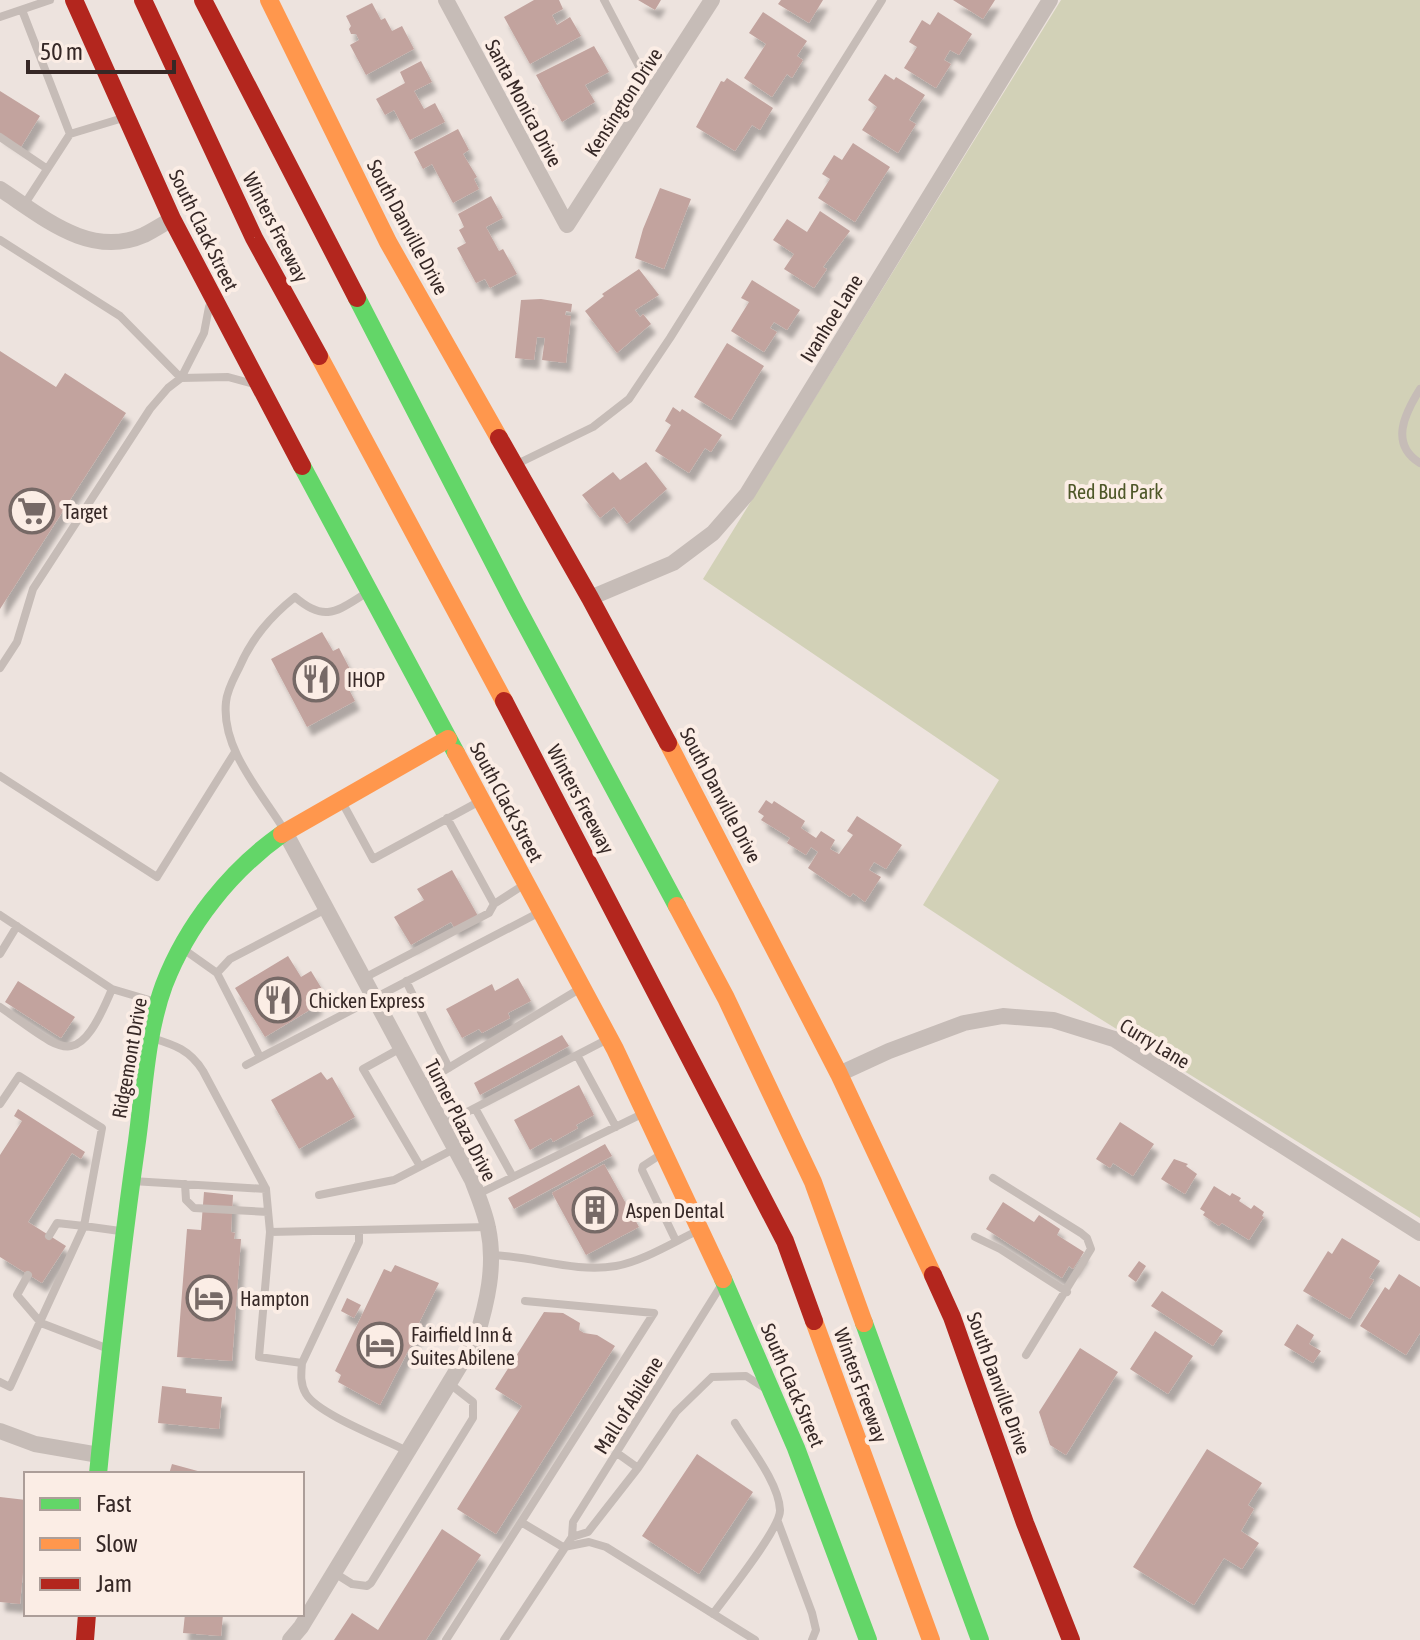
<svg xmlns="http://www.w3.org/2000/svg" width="1420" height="1640" font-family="'Asap Condensed',sans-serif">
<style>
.green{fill:#d2d1b7}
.building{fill:#c2a39e;filter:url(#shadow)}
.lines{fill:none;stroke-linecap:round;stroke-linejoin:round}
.lane{stroke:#c6bcb7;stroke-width:8}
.street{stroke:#c6bcb7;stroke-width:16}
.fast{stroke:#63d668;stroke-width:18}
.slow{stroke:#ff974d;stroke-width:18}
.jam{stroke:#b3261e;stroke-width:18}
.labels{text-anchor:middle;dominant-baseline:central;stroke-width:8;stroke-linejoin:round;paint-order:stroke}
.street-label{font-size:20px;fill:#362826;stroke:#fbede5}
.park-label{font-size:20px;fill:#4e5728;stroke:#fbede5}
.poi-label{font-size:20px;fill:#362826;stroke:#fbede5;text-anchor:start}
</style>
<defs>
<filter id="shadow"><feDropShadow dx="5" dy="9" stdDeviation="2" flood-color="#0004"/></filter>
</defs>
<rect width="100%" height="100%" fill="#ede3de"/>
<path class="green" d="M1061,0h359v1218l-395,-246 -102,-67 76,-125 -296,-201z"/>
<path class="building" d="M534,0h25l4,9 -11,6 5,10 13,-8 11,19 -51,28 -26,-47z
M638,0h23l-6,10z
M781,0h42l-14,23 -31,-19z
M953,0h42l-12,19z
M372,3l9,17 4,-2 7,13 10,-5 12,23 -48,26 -16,-30 9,-5 -3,-6h-5l-2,-5 2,-3 -5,-10z
M763,12l44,29 -10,15 6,4 -11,18 -5,-4 -15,23 -28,-19 22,-34 -17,-11z
M938,12l34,22 -13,21 -9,-5 -6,10 7,4 -15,24 -32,-20 13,-21 -8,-5 13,-22 8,5z
M594,46l15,26 -24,13 10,17 -33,20 -26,-47z
M421,61l11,21 -18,9 10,18 11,-6 10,19 -35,18 -16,-30 -9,5 -9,-16 29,-16 -5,-11z
M885,74l9,6 2,-3 29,18 -16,25 7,4 -18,29 -36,-23 15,-23 -9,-7z
M727,78l46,30 -13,22 -8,-5 -17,26 -39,-24 25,-46 3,1z
M0,91l40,25 -19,31 -21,-13z
M458,129l11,21 -6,4 14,23 -3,2 5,10 -26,14 -21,-39 -9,5 -9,-17z
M853,143l37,24 -35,55 -37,-24 12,-19 -8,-5 12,-19 8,5z
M660,188l31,11 -27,70 -29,-11 8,-29z
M491,196l12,22 -17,9 13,24 4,-2 14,25 -27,14 -5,-9 -9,4 -19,-35 9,-5 -7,-13 5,-3 -6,-13z
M820,211l30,20 -27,36 4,2 -13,19 -30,-19 10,-15 -21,-14 14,-21 20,13z
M639,269l20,26 -24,15 5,7 3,-3 8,10 -34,29 -32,-42 19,-15 -2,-2z
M752,280l48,30 -13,20 -13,-8 -4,6 7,4 -13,20 -33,-21 18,-29 -8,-4z
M541,299l31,5 -1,8 -5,-1 -1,4 6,1 -5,47 -24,-3 3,-22 -8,-1 -3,23 -19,-2 6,-58z
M727,343l37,23 -33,54 -37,-23z
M0,351l56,36 9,-14 61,40 -126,196z
M673,407l7,5 2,-3 40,26 -11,17 -6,-4 -16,25 -34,-22 16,-26 -6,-4z
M646,462l21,27 -40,35 -13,-17 -14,11 -18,-23 31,-23 7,8z
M322,632l11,19 6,-3 15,29 -9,5 10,19 -48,26 -36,-68z
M766,800l6,4 2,-3 31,20 -4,7 15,10 5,-7 14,9 -5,9 9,5 14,-19 -6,-4 10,-15 45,29 -16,24 -12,-7 -5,8 12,7 -16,25 -12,-9 -3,4 -42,-29 10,-16 -7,-5 -5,8 -19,-12 3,-5 -29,-18 3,-4 -6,-4z
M452,870l26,46 -23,13 -4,-7 -40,23 -17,-28 30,-17 -7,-11z
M288,956l13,21 10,-6 11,18 -10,6 6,10 -53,32 -30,-49z
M518,978l13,23 -23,12 2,5 -28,15 -3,-4 -17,9 -16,-29 46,-25 3,7z
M18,981l57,36 -14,21 -56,-36z
M562,1035l7,11 -89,49 -6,-12z
M321,1072l6,8 5,-3 23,40 -56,32 -28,-49z
M579,1085l15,30 -18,10 2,3 -25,14 -2,-4 -21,12 -16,-30z
M18,1109l67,43 -4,7 -9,-6 -44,69 38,24 -24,37 -42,-26v-102l22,-34 -8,-5z
M1120,1122l34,22 -21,32 -20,-13 -3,5 -14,-9z
M605,1144l7,12 -98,53 -6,-11z
M1174,1159l14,5 -2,2 11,8 -12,20 -24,-15z
M604,1164l35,63 -53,28 -34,-62z
M1214,1186l16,10 2,-3 9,5 -2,3 12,8 3,-4 10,7 -2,4 2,1 -15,23 -27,-17 -3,3 -16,-11 2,-3 -5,-3z
M204,1192l29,3 -2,37 4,1 -1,6h7l-9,122 -55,-4 10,-128 14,1z
M1003,1202l31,20 5,-7 21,14 -3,6 27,17 -11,17 -4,-3 -7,12 -76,-49z
M1342,1238l38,23 -11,17 5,2 -24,39 -47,-28 25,-40 4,3z
M1139,1261l7,5 -10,16 -8,-6z
M395,1265l44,18 -20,40 3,1 -42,81 -42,-23 3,-7 -6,-4 49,-102 7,3z
M1399,1274l21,13v46l-14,22 -46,-29 25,-39 4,3z
M1162,1291l61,40 -10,15 -62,-40z
M347,1298l14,7 -7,13 -13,-7z
M544,1312l19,1 17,10 -1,7 5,3 13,2 18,11 -119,188 -39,-25 65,-103 -27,-17z
M1297,1324l17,11 -5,9 12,7 -8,12 -29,-18z
M1155,1331l38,25 -25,38 -38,-25z
M1080,1348l38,24 -52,83 -16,-10 -11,-33z
M162,1386l24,3v4l36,4 -3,32 -61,-6z
M1207,1449l55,34 -14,22 6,4 -13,22 18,12 -17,26 -18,-11 -30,47 -61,-38z
M697,1454l56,38 -54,82 -57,-38z
M172,1464l33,9v1h-36z
M0,1497l26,3v41l-6,63 -20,-2z
M442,1529l39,26 -55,85h-92l18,-27 26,17z
M185,1614h38l-2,22 -38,-3z"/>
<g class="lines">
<path class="lane" d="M604,0l48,91
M22,10l48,124 -46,71
M0,17l50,-17
M70,134l53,-16
M0,137l46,31
M0,240l120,76 61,62 47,-1 22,6
M1420,389c-15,24 -31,55 0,74
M519,463l74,-36 36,-28 41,-61 212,-338
M0,668l17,-26 16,-53 117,-180 18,-21 13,-10 23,-45 5,-26
M0,776l157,101 78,-125
M342,802l31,57 107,-58
M447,818l47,86 28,-18
M283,828c-23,-37 -62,-80 -57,-126 1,-12 8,-24 13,-34 13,-30 31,-51 56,-71 31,27 43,13 73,-5
M0,915l112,74 44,13
M186,951l31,22
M0,954l17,-28
M364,978l125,-65 5,-9
M406,981l43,87
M0,1007c63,43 76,68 112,-18
M152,1038c23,7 38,12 51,33l63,118 4,43 218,-5
M401,1048l-38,21 57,97
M577,1055l39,72
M260,1057l-43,-84 13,-14 96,-50
M246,1065l294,-153
M422,1084l159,-96
M0,1104l19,-28 83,52 -18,98 36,5
M475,1108l38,69
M444,1124l162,-84
M660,1155l-17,11 -1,4 34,71
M993,1178l88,55 6,5 4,11 -65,106
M132,1181l134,8
M185,1184l1,16 8,8 74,4
M478,1194l164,-80
M319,1195l75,-15 62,-32
M270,1232l-11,125 43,6c-1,11 -2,21 4,31 12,20 78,45 101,57
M975,1237l25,12 67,43
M491,1255c42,1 83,18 125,11 27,-5 56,-23 81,-35
M28,1275l-11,20 24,28 65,25
M302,1363l57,-121v-12
M0,1382l10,5 74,-161 -27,-3 -8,13
M617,1453l21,15
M521,1522l42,25
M778,1522l34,91 4,17 -4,10
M572,1537l16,-5 50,-64 38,-56 36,-35 34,-1 17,11
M564,1547l25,-5 17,5 149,93
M333,1572l19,12 15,2 4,-3 102,-165v-16l-23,-18
M713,1614c13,-18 68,-86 67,-104 -1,-27 -31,-64 -45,-87
M446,1640l208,-327 -129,-12
M504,1640l68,-103 1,-15 149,-238"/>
<path class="street" d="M446,0l121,225 145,-225
M0,189c43,28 90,70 144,46 10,-5 19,-11 28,-16
M590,598l83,-35 40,-30 34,-39 303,-494
M285,832l187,348c6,16 13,32 16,48 8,38 -1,75 -12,111l-175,288 -11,13
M839,1074l50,-23 75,-28 39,-7 50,4 61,19 306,194
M0,1431l35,13 64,11"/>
<path class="fast" d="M357,298l159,308 161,300
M302,466l154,287
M723,1279l73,169 72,192
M864,1323l116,317
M98,1474c11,-111 23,-222 39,-333 7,-51 9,-107 27,-156 23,-60 66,-114 118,-151"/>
<path class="slow" d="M269,0l119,242 111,196
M319,356l185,345
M668,743l171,331 94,201
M456,753l159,296 108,230
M282,834l166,-95
M677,906l49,92 87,184 51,141
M814,1321l117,319"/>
<path class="jam" d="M74,0l98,219 130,247
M143,0l111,238 65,118
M203,0l154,298
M499,438l91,160 78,145
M504,701l281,540 29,80
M933,1275l19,42 73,206 46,117
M85,1640l2,-26"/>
</g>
<defs>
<g id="supermarket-ring" transform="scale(2.3)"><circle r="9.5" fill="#fbede5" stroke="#766966" stroke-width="1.5"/><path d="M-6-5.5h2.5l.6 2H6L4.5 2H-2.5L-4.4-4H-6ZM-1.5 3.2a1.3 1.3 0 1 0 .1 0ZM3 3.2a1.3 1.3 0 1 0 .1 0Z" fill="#766966"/></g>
<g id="restaurant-ring" transform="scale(2.3)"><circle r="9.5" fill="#fbede5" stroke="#766966" stroke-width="1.5"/><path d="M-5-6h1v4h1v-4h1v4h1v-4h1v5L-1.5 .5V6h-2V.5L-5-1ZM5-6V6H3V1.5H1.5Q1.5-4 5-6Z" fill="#766966"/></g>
<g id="building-ring" transform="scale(2.3)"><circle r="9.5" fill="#fbede5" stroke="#766966" stroke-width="1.5"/><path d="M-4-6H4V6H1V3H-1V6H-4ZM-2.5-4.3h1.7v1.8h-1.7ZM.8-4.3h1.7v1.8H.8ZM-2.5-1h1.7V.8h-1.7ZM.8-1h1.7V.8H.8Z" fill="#766966"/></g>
<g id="hotel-ring" transform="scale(2.3)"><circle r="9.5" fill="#fbede5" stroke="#766966" stroke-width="1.5"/><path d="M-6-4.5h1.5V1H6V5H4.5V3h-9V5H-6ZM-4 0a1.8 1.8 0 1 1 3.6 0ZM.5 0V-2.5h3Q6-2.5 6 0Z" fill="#766966"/></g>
</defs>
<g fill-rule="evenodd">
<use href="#supermarket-ring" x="32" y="511"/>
<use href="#restaurant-ring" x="316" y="679"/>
<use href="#restaurant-ring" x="278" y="1000"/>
<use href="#building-ring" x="595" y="1210"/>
<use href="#hotel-ring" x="209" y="1298"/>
<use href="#hotel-ring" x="380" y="1345"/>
</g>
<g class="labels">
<g class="street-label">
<text transform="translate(623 102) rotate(-57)">Kensington Drive</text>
<text transform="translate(524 103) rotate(62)">Santa Monica Drive</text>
<text transform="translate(276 227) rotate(63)">Winters Freeway</text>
<text transform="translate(408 227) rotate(62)">South Danville Drive</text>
<text transform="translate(204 230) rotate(64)">South Clack Street</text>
<text transform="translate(831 318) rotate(-58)">Ivanhoe Lane</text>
<text transform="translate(721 795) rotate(62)">South Danville Drive</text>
<text transform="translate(581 799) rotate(62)">Winters Freeway</text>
<text transform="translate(507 802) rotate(62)">South Clack Street</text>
<text transform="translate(1155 1043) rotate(31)">Curry Lane</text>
<text transform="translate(129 1058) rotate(-80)">Ridgemont Drive</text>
<text transform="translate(461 1120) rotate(63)">Turner Plaza Drive</text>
<text transform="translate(999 1383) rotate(70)">South Danville Drive</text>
<text transform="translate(793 1385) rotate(67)">South Clack Street</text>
<text transform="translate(861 1385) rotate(70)">Winters Freeway</text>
<text transform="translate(628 1405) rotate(-58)">Mall of Abilene</text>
</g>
<g class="park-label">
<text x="1115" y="491">Red Bud Park</text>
</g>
<g class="poi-label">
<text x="63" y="511">Target</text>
<text x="347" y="679">IHOP</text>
<text x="309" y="1000">Chicken Express</text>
<text x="626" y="1210">Aspen Dental</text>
<text x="240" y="1298">Hampton</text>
<text x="411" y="1334">Fairfield Inn &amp;<tspan x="411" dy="23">Suites Abilene</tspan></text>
</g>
</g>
<rect x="24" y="1472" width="280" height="144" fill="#fbede5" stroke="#ac9e99" stroke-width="2"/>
<rect x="40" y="1498" width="40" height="12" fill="#63d668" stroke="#ac9e99" stroke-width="2"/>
<text x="96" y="1512" font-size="24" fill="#362826">Fast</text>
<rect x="40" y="1538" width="40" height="12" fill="#ff974d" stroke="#ac9e99" stroke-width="2"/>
<text x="96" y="1552" font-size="24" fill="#362826">Slow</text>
<rect x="40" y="1578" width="40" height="12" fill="#b3261e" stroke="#ac9e99" stroke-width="2"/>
<text x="96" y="1592" font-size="24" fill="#362826">Jam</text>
<path d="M28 60v12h146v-12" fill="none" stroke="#362826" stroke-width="4"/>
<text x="40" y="60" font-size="24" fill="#362826" stroke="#fbede5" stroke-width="6" paint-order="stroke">50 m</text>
</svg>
